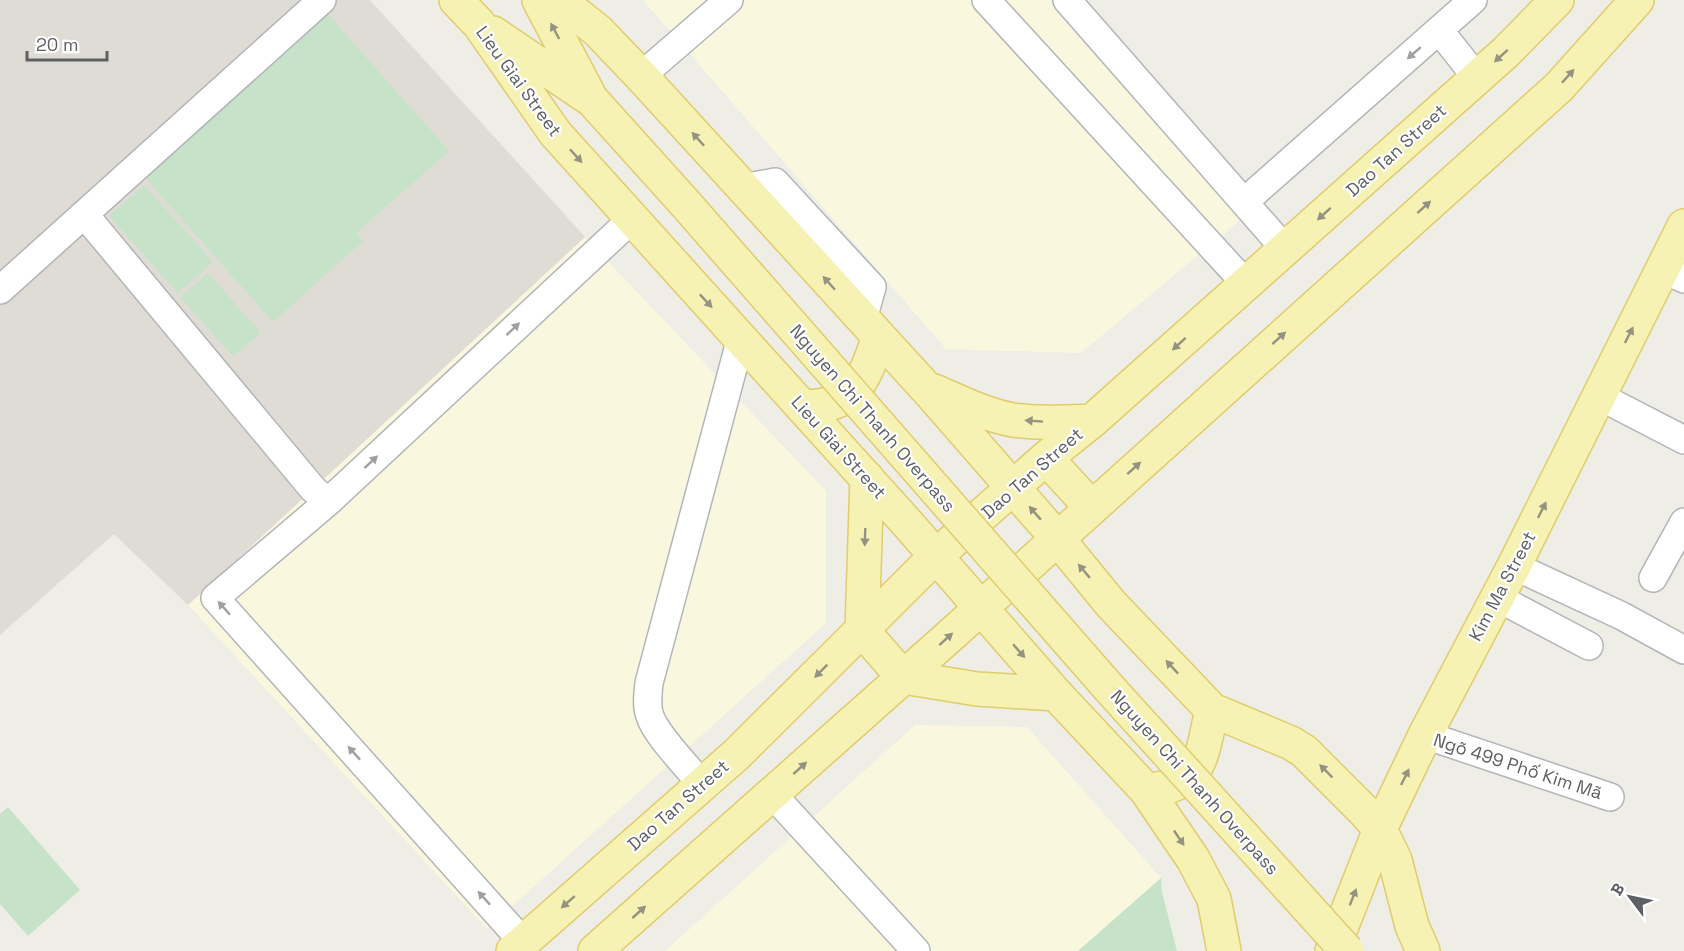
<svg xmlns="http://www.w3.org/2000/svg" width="1684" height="951" font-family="'Space Grotesk',sans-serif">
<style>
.commercial{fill:#faf7df}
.education{fill:#dedcd4}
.green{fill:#c6e3c9}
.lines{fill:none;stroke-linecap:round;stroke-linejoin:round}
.minor-casing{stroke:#b3b5b9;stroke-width:30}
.major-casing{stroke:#e1cc6c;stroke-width:36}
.minor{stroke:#fff;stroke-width:27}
.major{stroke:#f6f2b3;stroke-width:33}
.major-bridge-casing{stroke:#e1cc6c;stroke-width:36;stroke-linecap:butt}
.major-bridge{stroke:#f6f2b3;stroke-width:33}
.oneway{fill:#939380}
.oneway2{fill:#9ea0a2}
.labels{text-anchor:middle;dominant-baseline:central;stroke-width:4.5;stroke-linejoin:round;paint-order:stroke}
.street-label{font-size:18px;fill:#5e6064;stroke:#fff}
</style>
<rect width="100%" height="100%" fill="#eeede6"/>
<path class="commercial" d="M643,0h409l192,217 -163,136 -135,-4z
M585,237l241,254v132l-339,306 -299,-324z
M915,725l112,2 134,151 -83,73h-413z"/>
<path class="education" d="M0,0h370l215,237 -397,368 -74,-71 -114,101z"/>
<path class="green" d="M325,11l124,140 -93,82 7,8 -90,81 -131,-148z
M144,185l69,77 -35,31 -69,-77z
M208,273l53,60 -28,23 -53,-59z
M8,807l72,83 -52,46 -28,-32v-90z
M1161,878l1,14 15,59h-99z"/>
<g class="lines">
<g class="minor-casing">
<path id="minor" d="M986,0l260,284
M1067,0l218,249
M1439,30l38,48
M641,76l88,-76
M743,188l32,-6 97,105 -9,32
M1244,202l229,-202
M84,214l229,275 15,13
M1662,269l22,10
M0,290l322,-290
M1599,396l85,44
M1514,566l108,50 62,34
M1653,578l31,-56
M1496,597l93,49
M1425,735l185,62
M702,785c-13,-17 -47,-51 -52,-69 -4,-10 -2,-22 -1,-33l92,-345
M772,794l144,157
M523,942l-308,-344 113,-96 304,-283"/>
</g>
<g class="major-casing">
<path id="major" d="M456,0l23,24 76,109 352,390 149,171 90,96 47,69 21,40 10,52
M539,0l50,95
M559,0l39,31 43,45 285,312 131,150 54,66 101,106 79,33 13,8 61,61 15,17 15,31 17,66 11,25
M493,33l99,67
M934,391c26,11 51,24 79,29 26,4 53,2 79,1
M802,407c53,0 61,-25 77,-70
M1046,458l45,49
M867,478l-5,152 41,47 74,12 79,5
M1146,790c57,-3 55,-34 66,-80
M513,951l224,-197 199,-198 110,-98 46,-37 414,-369 51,-52
M595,951l357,-317 607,-547 78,-87
M1332,951l48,-122 45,-94 89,-169 170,-340"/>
</g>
<use href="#minor" class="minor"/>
<use href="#major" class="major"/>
<g class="major-bridge-casing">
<path id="major-bridge" d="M592,100l92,102 426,487 237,262"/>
</g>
<use href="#major-bridge" class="major-bridge"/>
</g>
<defs><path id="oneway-solid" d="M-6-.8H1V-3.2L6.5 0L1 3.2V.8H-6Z" transform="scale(1.5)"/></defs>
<g class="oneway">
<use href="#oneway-solid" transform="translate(555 31) rotate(-118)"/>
<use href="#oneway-solid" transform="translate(1501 56) rotate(138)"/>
<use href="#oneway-solid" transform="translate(1568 76) rotate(-48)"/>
<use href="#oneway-solid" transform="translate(698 139) rotate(-132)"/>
<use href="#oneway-solid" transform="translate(576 156) rotate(48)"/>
<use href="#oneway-solid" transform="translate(1424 207) rotate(-42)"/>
<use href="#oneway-solid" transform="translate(1324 214) rotate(138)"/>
<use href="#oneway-solid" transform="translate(829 283) rotate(-132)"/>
<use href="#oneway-solid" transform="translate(706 301) rotate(47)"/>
<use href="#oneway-solid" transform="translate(1629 335) rotate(-63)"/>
<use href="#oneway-solid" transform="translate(1279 338) rotate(-42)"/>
<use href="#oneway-solid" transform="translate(1179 344) rotate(138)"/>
<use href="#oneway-solid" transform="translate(1034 421) rotate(-176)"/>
<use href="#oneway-solid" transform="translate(1134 468) rotate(-42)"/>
<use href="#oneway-solid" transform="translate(1542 510) rotate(-63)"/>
<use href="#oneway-solid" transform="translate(1035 513) rotate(-131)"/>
<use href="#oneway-solid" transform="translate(865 537) rotate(92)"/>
<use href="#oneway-solid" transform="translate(1084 571) rotate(-130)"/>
<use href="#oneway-solid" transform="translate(946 639) rotate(-42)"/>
<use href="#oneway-solid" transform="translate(1019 651) rotate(49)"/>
<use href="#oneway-solid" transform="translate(1172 667) rotate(-133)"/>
<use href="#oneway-solid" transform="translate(821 671) rotate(135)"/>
<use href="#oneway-solid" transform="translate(800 768) rotate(-42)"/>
<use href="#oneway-solid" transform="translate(1326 771) rotate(-135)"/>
<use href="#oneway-solid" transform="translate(1405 777) rotate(-64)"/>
<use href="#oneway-solid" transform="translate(1179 838) rotate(56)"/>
<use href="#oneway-solid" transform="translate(1353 897) rotate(-69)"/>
<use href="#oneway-solid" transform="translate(568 902) rotate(139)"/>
<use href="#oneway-solid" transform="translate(639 912) rotate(-42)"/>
</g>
<g class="oneway2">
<use href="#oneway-solid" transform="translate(1414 53) rotate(139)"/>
<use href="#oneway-solid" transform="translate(513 329) rotate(-43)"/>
<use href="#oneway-solid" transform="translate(371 462) rotate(-43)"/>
<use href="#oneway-solid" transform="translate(224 608) rotate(-132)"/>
<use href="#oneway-solid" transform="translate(354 753) rotate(-132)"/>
<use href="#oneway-solid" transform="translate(484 898) rotate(-132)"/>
</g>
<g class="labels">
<g class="street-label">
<text transform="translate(519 81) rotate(54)">Lieu Giai Street</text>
<text transform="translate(1396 150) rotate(-42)">Dao Tan Street</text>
<text transform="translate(873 418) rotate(49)">Nguyen Chi Thanh Overpass</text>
<text transform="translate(839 447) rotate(48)">Lieu Giai Street</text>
<text transform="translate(1032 473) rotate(-41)">Dao Tan Street</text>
<text transform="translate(1502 586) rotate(-62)">Kim Ma Street</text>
<text transform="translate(1518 766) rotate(18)">Ngõ 499 Phố Kim Mã</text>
<text transform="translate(1195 782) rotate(48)">Nguyen Chi Thanh Overpass</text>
<text transform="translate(678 805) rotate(-41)">Dao Tan Street</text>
</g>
</g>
<g transform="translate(1630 897) rotate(302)" stroke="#ffffff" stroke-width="4.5" paint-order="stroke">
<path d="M0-4.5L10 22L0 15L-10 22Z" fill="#5e6064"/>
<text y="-9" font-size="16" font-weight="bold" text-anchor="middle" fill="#5e6064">B</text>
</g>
<path d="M27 51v9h80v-9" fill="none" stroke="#5e6064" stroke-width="3"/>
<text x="36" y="51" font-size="18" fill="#5e6064" stroke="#ffffff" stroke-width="4.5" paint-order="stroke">20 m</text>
</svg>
